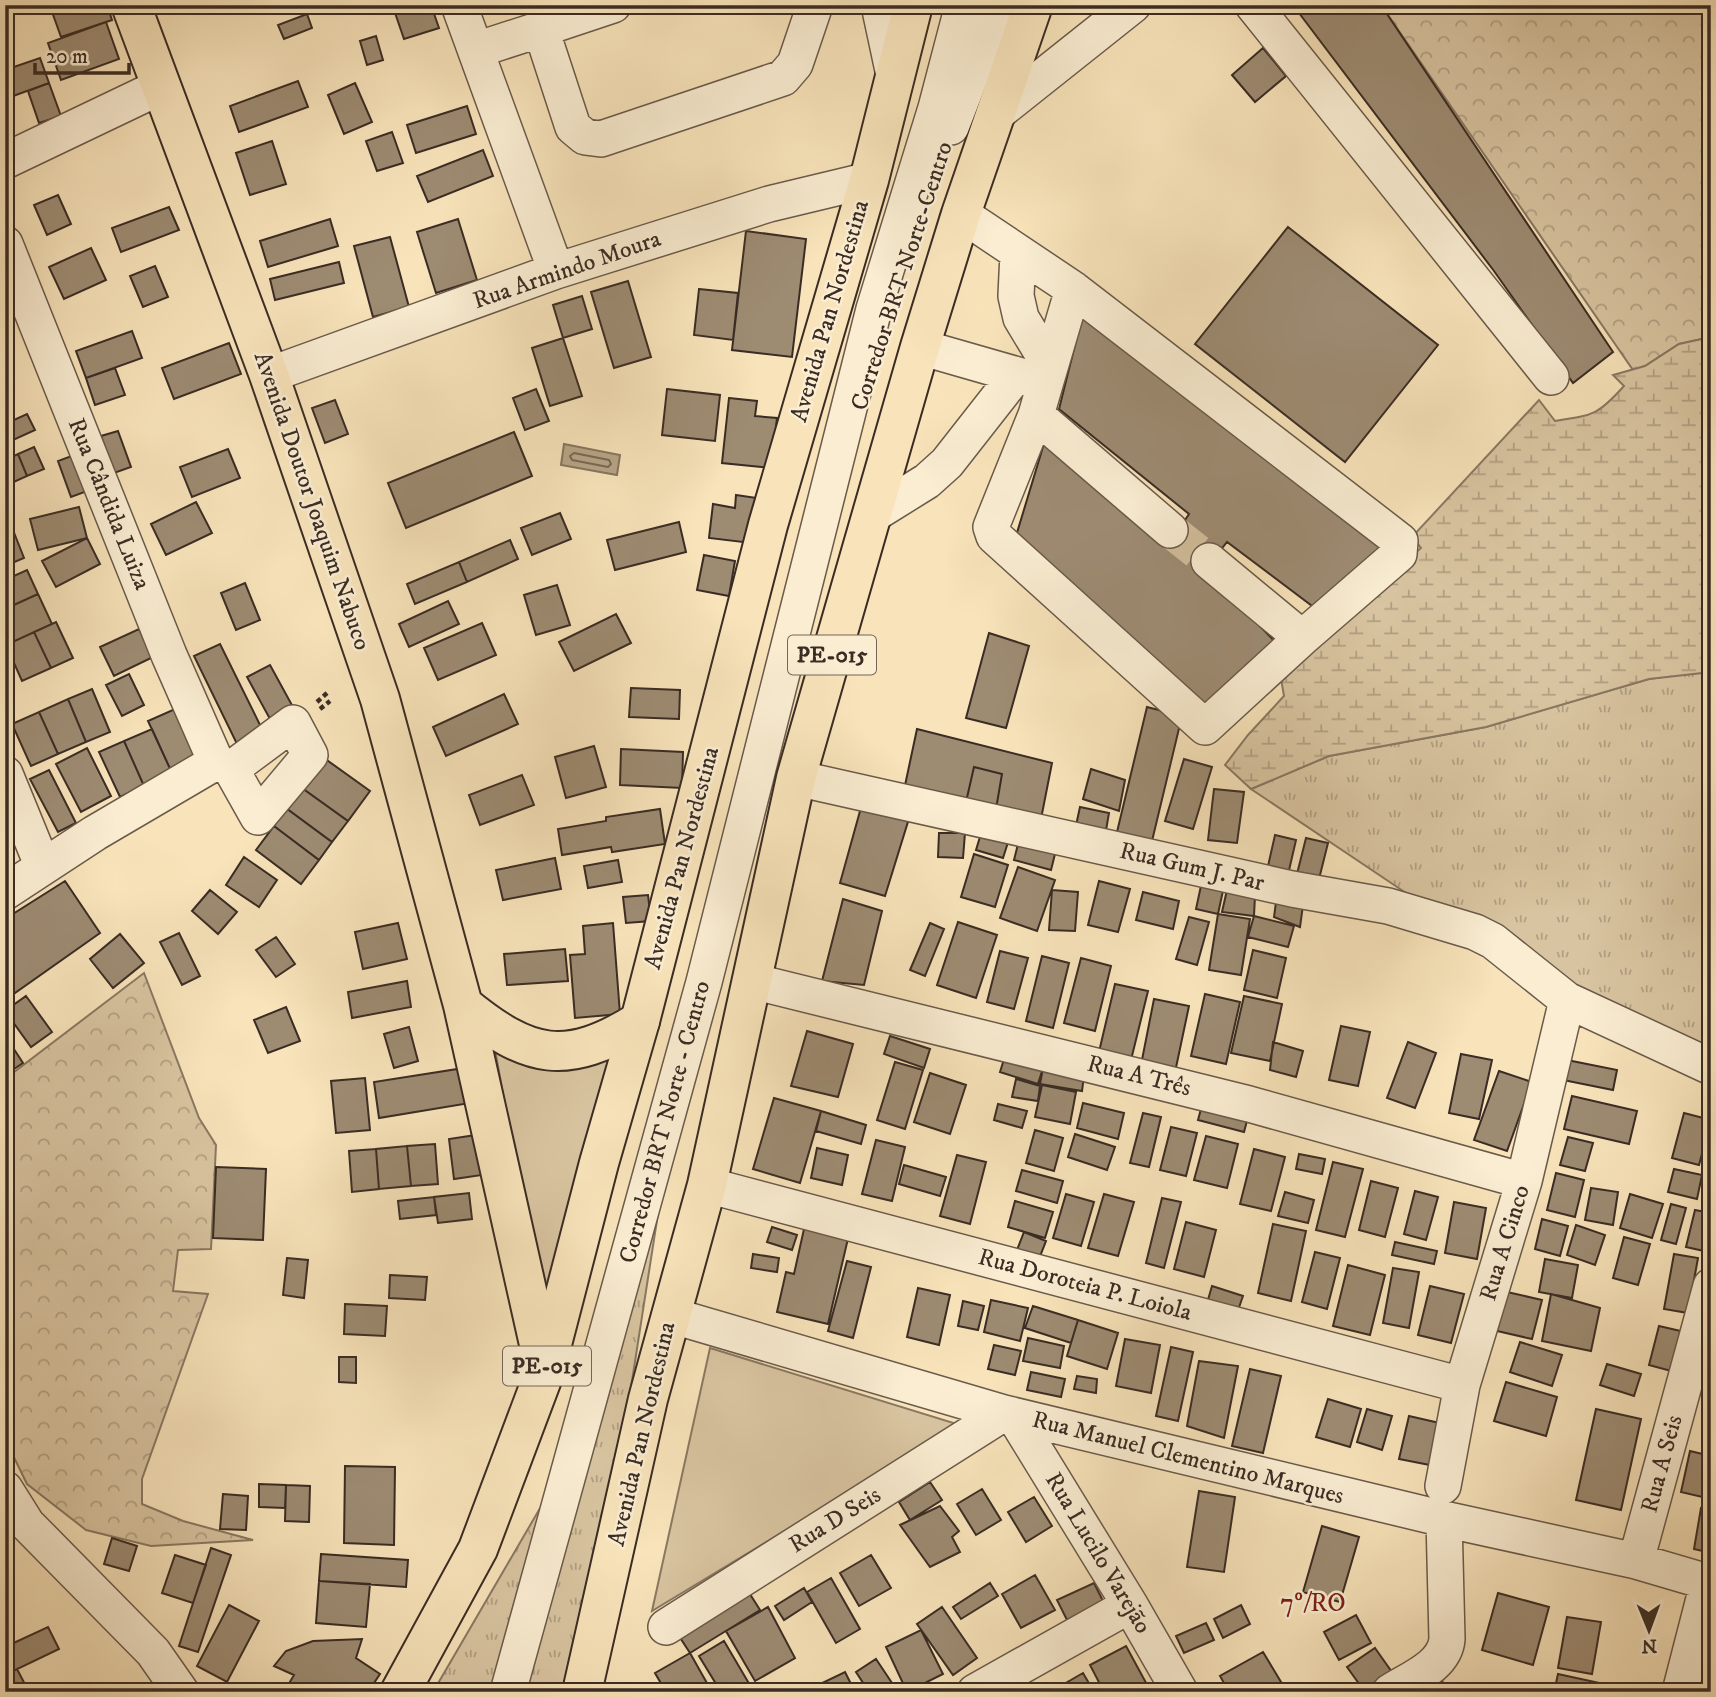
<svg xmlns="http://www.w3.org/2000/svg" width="1716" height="1697" font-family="'IM FELL DW Pica',serif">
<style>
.grass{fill:url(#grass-tufts);stroke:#897862;stroke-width:2}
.forest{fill:url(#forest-crowns);stroke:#897862;stroke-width:2}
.wetland{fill:url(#wetland-marsh);stroke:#897862;stroke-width:2}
.park{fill:#d8c4a0;stroke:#897862;stroke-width:2}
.water{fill:#b7a587;stroke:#85755f;stroke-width:2}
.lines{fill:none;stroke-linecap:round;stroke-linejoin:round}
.shore{stroke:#786856;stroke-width:2}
.building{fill:#9d8b72;stroke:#3a2c24;stroke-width:2}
.minor-tunnel{stroke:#d2be9c;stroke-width:35;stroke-dasharray:35 18;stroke-linecap:butt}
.minor-casing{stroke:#6a5a4a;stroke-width:38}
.major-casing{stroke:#3a2c24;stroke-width:42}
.highway-casing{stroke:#3a2c24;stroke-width:42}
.path{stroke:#3a2c24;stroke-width:4.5;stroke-dasharray:5 3.5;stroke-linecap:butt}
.minor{stroke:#faedd2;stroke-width:35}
.major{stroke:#f8e3ba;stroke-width:38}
.highway{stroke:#f8e3ba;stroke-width:38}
.labels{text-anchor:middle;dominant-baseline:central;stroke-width:5;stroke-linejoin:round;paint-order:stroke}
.shield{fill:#faedd2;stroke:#746658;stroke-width:2}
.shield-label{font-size:23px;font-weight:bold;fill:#3a2c24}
.street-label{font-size:24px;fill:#3a2c24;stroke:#faedd2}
.neighbourhood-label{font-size:26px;fill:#7a1f14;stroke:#faedd2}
</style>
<defs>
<pattern id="grass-tufts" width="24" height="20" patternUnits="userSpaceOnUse" patternTransform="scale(1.75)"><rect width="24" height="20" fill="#d8c4a0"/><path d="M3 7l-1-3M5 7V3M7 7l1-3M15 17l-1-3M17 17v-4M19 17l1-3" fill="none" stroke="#b09f82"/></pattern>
<pattern id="forest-crowns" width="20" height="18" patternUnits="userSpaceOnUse" patternTransform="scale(1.75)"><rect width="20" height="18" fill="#d8c4a0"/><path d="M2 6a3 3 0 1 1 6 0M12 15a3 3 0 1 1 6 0" fill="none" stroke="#b09f82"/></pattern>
<pattern id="wetland-marsh" width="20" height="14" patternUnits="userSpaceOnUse" patternTransform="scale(1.75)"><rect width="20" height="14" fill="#d8c4a0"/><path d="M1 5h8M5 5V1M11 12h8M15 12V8" fill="none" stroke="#b09f82"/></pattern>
</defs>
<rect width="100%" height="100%" fill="#f8e3ba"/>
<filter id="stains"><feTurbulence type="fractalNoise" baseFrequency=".00286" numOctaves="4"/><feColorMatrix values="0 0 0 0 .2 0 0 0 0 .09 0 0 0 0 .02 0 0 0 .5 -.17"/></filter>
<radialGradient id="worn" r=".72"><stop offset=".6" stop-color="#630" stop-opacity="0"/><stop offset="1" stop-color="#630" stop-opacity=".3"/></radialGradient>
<path class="grass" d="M1707,671l4,1v380l-107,-47 -195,-110 -158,-106 78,-33 157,-29 163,-48z
M681,1066l-59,379 -56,247h-59z
M539,1510l5,31 -44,151h-67z"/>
<path class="forest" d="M1381,5h330v332l-32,7 -34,22 -12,4z
M144,973l55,145 17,27 -5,104 -33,1 -5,41 35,3 -66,185v25l41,17 70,19 -102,6 -65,-16 -59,-46 -22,-45v-360z"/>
<path class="wetland" d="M1711,337v335l-62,7 -163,48 -157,29 -78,33 -26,-24 23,-30 36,-39 -4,-23 141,-125 -9,-11 127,-137 16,21c39,-6 43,-6 69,-35l-11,-11 32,-9 34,-22z"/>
<path class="park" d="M491,1027l133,20 -82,265z
M710,1348l250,77 -308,186z"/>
<path class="water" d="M564,444l56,11 -3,20 -56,-10z"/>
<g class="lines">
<path class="shore" d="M574,453l35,7 2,4 -3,3 -36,-7 -2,-4z"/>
</g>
<path class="building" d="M63,5h44l5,15 -51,17 -10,-28z
M400,5h31l8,23 -35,11 -11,-32z
M1293,5h88l232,347 -40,31 -79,-112z
M307,14l5,14 -28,11 -6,-14z
M106,22l13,37 -58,21 -13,-37z
M376,36l7,24 -16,5 -7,-24z
M1263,48l23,28 -31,26 -23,-27z
M40,58l9,25 -44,16v-29z
M298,81l10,26 -69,25 -9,-26z
M49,83l12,33 -22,7 -11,-32z
M355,83l17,39 -28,12 -16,-39z
M467,106l9,28 -60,19 -9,-28z
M392,132l11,31 -26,8 -11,-30z
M272,141l14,43 -36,11 -14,-42z
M483,150l10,26 -65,26 -11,-26z
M58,195l13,29 -24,11 -13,-30z
M169,207l10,23 -58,22 -9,-24z
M330,219l8,27 -70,21 -8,-26z
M458,219l19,61 -41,13 -19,-61z
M1288,227l150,118 -93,117 -150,-118z
M746,231l60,8 -14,118 -60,-7z
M390,237l19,70 -36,10 -19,-71z
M91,248l15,32 -42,19 -15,-32z
M339,262l5,21 -69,17 -5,-21z
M155,266l13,31 -25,10 -13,-31z
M628,281l23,76 -37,11 -23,-76z
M699,289l39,4 -5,47 -39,-5z
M582,296l10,33 -29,9 -10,-33z
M1085,305l313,242 -74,68 -97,-73 -22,28 80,82 -77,63 -192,-179 30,-99 125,104 18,-27 -130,-105z
M132,331l10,27 -56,20 -10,-27z
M563,338l19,58 -32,10 -18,-58z
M229,343l12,31 -67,25 -12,-31z
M115,368l10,27 -30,10 -9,-27z
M536,389l13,32 -24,9 -12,-32z
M667,389l53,6 -5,46 -53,-6z
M729,398l28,3 -2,15 22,2 -6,50 -49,-5z
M335,400l13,34 -23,9 -13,-35z
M27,414l8,16 -24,11 -6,-17z
M118,431l13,36 -17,6 -13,-37z
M514,432l18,44 -126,52 -18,-45z
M34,447l10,22 -17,7 -9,-22z
M228,449l12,29 -48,19 -12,-30z
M18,454l9,22 -20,9 -2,-25z
M77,454l13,36 -19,7 -13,-36z
M736,495l21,3 -6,45 -42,-5 4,-34 22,4z
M196,502l16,31 -46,22 -15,-31z
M79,507l8,31 -49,12 -8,-31z
M560,513l11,26 -39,16 -11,-27z
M679,522l7,30 -71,18 -8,-30z
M13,530l11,28 -19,8v-33z
M87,538l13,26 -44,23 -14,-26z
M510,540l8,19 -51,23 -8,-20z
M704,555l31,6 -6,35 -32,-6z
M459,562l8,20 -52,22 -8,-20z
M27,570l11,24 -33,15v-29z
M245,583l15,37 -24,10 -15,-37z
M557,585l13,40 -34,10 -12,-40z
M38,594l14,30 -46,21 -1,-36z
M448,601l11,23 -50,23 -10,-23z
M616,614l15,29 -57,28 -15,-29z
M56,622l17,36 -22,10 -17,-36z
M482,623l14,32 -58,25 -14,-32z
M139,629l14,28 -39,19 -14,-29z
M34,632l17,36 -29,13 -16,-36z
M989,633l40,13 -23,82 -40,-10z
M220,644l43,87 -26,13 -43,-88z
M270,665l23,42 -23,12 -23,-42z
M129,674l15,31 -22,11 -16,-31z
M631,688l49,2 -1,29 -50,-2z
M92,689l18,43 -24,10 -18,-43z
M504,694l14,30 -72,32 -13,-29z
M68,699l18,43 -28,12 -19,-42z
M1147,707l35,9 -30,125 -35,-9z
M175,709l24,52 -27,12 -24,-52z
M39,712l19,42 -27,12 -19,-42z
M152,729l20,44 -28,13 -20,-45z
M917,729l135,34 -12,61 -136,-34z
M124,741l20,45 -24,11 -21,-45z
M594,746l12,41 -40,11 -11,-41z
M87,748l24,48 -30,16 -25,-48z
M621,749l62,3 -1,36 -62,-3z
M324,758l46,33 -22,30 -46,-33z
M1184,759l28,8 -19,62 -28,-8z
M974,767l28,7 -6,35 -30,-7z
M1091,769l34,11 -6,31 -36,-12z
M49,770l27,53 -18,9 -28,-53z
M522,775l12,30 -54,20 -11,-30z
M302,788l46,33 -16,21 -46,-34z
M1214,789l30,3 -7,51 -29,-3z
M862,804l49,8 -26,84 -45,-13z
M1080,807l29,6 -4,23 -30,-6z
M286,808l46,34 -13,18 -45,-34z
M660,809l5,35 -53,8 -1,-5 -49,8 -4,-26 48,-8v-4z
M274,826l45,34 -18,24 -45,-34z
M983,827l27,9 -7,22 -27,-8z
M939,833h26l-2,25 -25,-1z
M1275,835l21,5 -9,39 -21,-4z
M1306,838l22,5 -11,44 -22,-5z
M1019,840l37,10 -5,20 -37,-10z
M974,854l34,11 -13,42 -34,-10z
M244,857l33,23 -18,27 -33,-22z
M555,858l6,31 -58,11 -7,-30z
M618,860l4,22 -34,6 -4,-22z
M1018,867l37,13 -18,51 -37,-13z
M65,881l35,52 -95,67v-81z
M1099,881l31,8 -12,43 -30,-7z
M1202,881l22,5 -6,28 -22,-5z
M210,890l27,22 -19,22 -26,-23z
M1052,890l26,2 -3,39 -26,-1z
M1227,890l28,5 -1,21 -32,-4z
M1143,892l36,9 -6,28 -37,-9z
M648,895l3,26 -25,2 -3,-26z
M843,899l39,12 -18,74 -42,-4z
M1276,902l27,3 -3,22 -26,-10z
M1218,914l32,5 -9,56 -32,-5z
M1254,916l40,10 -6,21 -40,-10z
M1189,917l20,5 -12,43 -21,-6z
M958,922l39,13 -21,63 -39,-13z
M398,923l9,36 -44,10 -8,-37z
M613,923l7,91 -45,4 -5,-63 15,-1 -2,-28z
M930,923l14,6 -19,47 -15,-6z
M179,933l21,43 -18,9 -22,-43z
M120,934l24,29 -31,25 -23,-29z
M276,937l19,27 -19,13 -20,-27z
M565,949l3,32 -61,4 -3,-31z
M1253,950l33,8 -9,40 -33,-8z
M1000,951l28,7 -14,51 -27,-7z
M1042,956l27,7 -16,65 -27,-7z
M1081,958l30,8 -16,65 -31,-8z
M407,981l4,26 -59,11 -4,-26z
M1115,984l33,7 -18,73 -32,-8z
M1205,994l35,8 -14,62 -35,-8z
M26,996l26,36 -21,15 -26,-36z
M1244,996l38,8 -12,57 -39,-8z
M1154,999l35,7 -15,71 -34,-7z
M286,1007l14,34 -32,12 -14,-33z
M1341,1026l29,6 -12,54 -29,-6z
M409,1027l9,34 -24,7 -10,-34z
M807,1031l46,13 -15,53 -47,-11z
M890,1036l40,13 -6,19 -40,-14z
M8,1040l15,23 -18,12v-33z
M1273,1042l30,9 -7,26 -26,-7z
M1408,1042l28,11 -21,55 -28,-10z
M1461,1054l31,6 -13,59 -30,-6z
M1005,1056l38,12 -5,16 -38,-12z
M1567,1060l50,10 -4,20 -50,-10z
M895,1062l28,8 -18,59 -28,-9z
M464,1068l6,35 -91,15 -5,-36z
M1043,1068l41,7 -2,16 -42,-7z
M1499,1071l33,11 -25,69 -33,-11z
M930,1073l36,12 -16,49 -36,-12z
M365,1078l5,52 -34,3 -5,-52z
M1016,1079l24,7 -2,15 -26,-4z
M1042,1085l34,7 -6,32 -35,-7z
M1572,1096l65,15 -8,33 -65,-15z
M774,1098l47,13 -21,72 -47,-14z
M1083,1103l41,10 -6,26 -41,-11z
M998,1104l29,7 -5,17 -28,-8z
M1202,1105l46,12 -4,15 -46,-12z
M821,1111l45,14 -5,19 -45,-13z
M1143,1113l18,4 -12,50 -19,-4z
M1684,1113l27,7 -12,45 -27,-7z
M1171,1127l26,6 -11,43 -26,-6z
M1035,1130l28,8 -9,33 -28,-8z
M1075,1134l40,13 -8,23 -39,-13z
M476,1135l6,40 -28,4 -5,-40z
M1206,1136l32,8 -11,44 -33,-8z
M1568,1137l25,6 -8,28 -25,-6z
M876,1140l29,7 -13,54 -30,-7z
M435,1144l3,40 -27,2 -4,-40z
M407,1146l4,40 -32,3 -3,-40z
M817,1148l31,7 -6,30 -31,-7z
M376,1149l3,40 -27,3 -3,-41z
M1254,1149l31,8 -14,54 -31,-7z
M1299,1154l26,5 -3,15 -26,-5z
M957,1155l29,7 -16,62 -30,-8z
M1333,1162l30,7 -18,68 -29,-7z
M904,1165l42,12 -6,19 -41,-12z
M216,1167l50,2 -3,71 -50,-2z
M1674,1169l28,6 -5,24 -29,-7z
M1022,1170l41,11 -6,22 -41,-12z
M1556,1173l28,7 -9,37 -28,-7z
M1371,1181l27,7 -13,49 -26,-7z
M1591,1188l27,4 -5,33 -28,-5z
M1415,1191l23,6 -12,43 -22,-6z
M1285,1192l29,8 -6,23 -30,-7z
M469,1193l3,26 -34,4 -4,-26z
M1066,1194l28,8 -13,44 -28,-8z
M1104,1194l30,8 -16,54 -30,-8z
M1630,1194l33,10 -11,34 -32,-10z
M434,1197l2,18 -36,4 -2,-18z
M1162,1198l19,4 -17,66 -18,-5z
M1015,1201l38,11 -8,26 -37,-11z
M1454,1202l32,6 -9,51 -32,-6z
M1671,1204l15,4 -10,36 -15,-4z
M1695,1210l16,3v12l-7,26 -18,-4z
M1542,1219l26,7 -8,30 -25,-7z
M806,1220l44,10 -22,94 -51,-12 9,-40 8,2z
M1186,1222l30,8 -12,47 -30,-8z
M1273,1224l33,7 -15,70 -33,-8z
M1576,1225l29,10 -10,30 -28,-10z
M772,1227l25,8 -5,15 -25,-8z
M1024,1232l22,9 -9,23 -22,-9z
M1624,1237l26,7 -12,41 -25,-7z
M1395,1242l42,9 -3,13 -42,-9z
M1315,1252l25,6 -13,51 -25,-7z
M753,1254l26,4 -2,14 -26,-4z
M1674,1254l24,4 -10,55 -24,-4z
M287,1258l21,2 -4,38 -21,-3z
M1545,1259l33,6 -6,33 -33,-6z
M847,1261l24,6 -18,71 -25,-7z
M1348,1265l37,10 -15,60 -37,-9z
M1393,1268l26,4 -10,56 -26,-5z
M390,1275l37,2 -2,23 -36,-2z
M1212,1286l31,10 -6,17 -30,-10z
M1430,1286l34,8 -13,49 -33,-8z
M918,1288l32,7 -11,50 -32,-8z
M1507,1292l35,8 -10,39 -35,-8z
M1551,1294l49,14 -9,43 -49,-10z
M991,1300l37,8 -8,33 -36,-9z
M963,1301l21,5 -6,24 -20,-4z
M345,1304l42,2 -2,30 -41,-2z
M1033,1306l45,14 -7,23 -46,-15z
M1078,1320l40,13 -11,36 -40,-13z
M1659,1326l26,6 -10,40 -26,-7z
M1028,1338l36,8 -4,22 -37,-7z
M1125,1339l35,6 -9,48 -35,-7z
M1520,1342l42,13 -10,31 -42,-14z
M994,1345l27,6 -6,24 -27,-6z
M1171,1347l22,5 -15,69 -22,-5z
M339,1357h17v26l-17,-1z
M1199,1361l39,5 -14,72 -37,-12z
M1607,1364l34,10 -7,22 -34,-11z
M1250,1369l31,7 -18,77 -31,-7z
M1031,1372l34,7 -4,18 -34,-7z
M1077,1376l20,3 -1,14 -22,-4z
M1506,1382l51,15 -11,39 -52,-15z
M1328,1399l33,10 -11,38 -34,-10z
M1367,1409l25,7 -10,34 -25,-8z
M1596,1409l45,10 -20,91 -45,-10z
M1409,1416l35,8 -9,42 -36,-7z
M1690,1451l21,5v43l-30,-7z
M345,1466l50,1 -1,78 -50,-2z
M930,1482l12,18 -32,20 -11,-18z
M259,1484l27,1 -1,23 -26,-1z
M286,1485l24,1 -1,36 -24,-1z
M982,1489l19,31 -25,15 -19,-31z
M1199,1491l36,6 -11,75 -37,-5z
M223,1494l25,2 -2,34 -26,-1z
M1034,1497l18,29 -26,16 -18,-30z
M940,1506l19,25 -7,6 8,15 -30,15 -30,-42z
M1701,1508l10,2v43l-17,-4z
M1322,1526l37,11 -19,65 -37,-10z
M112,1538l25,8 -8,25 -25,-7z
M211,1548l20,7 -33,97 -19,-6z
M321,1554l87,6 -2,27 -87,-6z
M175,1555l31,10 -13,38 -31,-10z
M871,1555l20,33 -32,18 -19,-33z
M1035,1575l20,35 -34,18 -19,-34z
M831,1578l29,51 -24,14 -29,-51z
M319,1581l51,3 -4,43 -50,-4z
M990,1583l8,13 -37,23 -8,-12z
M1094,1583l10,20 -37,17 -10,-20z
M804,1588l8,14 -28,18 -9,-14z
M748,1591l12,19 -70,43 -13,-20z
M1498,1593l51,14 -16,58 -51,-15z
M229,1605l30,16 -32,61 -30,-16z
M1241,1605l9,19 -27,14 -9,-19z
M768,1607l27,51 -40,23 -29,-50z
M942,1607l35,51 -24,17 -36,-51z
M1356,1615l15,28 -32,17 -15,-28z
M1567,1617l34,5 -9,52 -34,-6z
M1206,1623l8,17 -30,13 -8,-17z
M48,1627l11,22 -54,26v-28z
M921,1630l22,44 -36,18 -21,-45z
M362,1639l-6,19 24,16 -12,18h-84l10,-17 -20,-9 12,-15 27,-10z
M724,1641l30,51h-33l-22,-36z
M1126,1646l25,46h-47l-14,-27z
M1375,1648l19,27 -23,17h-6l-18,-25z
M1263,1652l21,35 -9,5h-46l-9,-16z
M690,1653l22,39h-46l-11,-19z
M876,1659l22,33h-29l-13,-20z
M17,1669l12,23h-24v-17z
M845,1672l10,20h-36l-3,-6z
M1083,1673l11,19h-41l-1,-1z
M1558,1674l78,17 -82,1z
M1442,1681l7,11h-24z"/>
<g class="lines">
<path class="minor-tunnel" d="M1170,530l39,31"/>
<g class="minor-casing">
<path id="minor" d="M459,5l97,266
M879,5l15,70
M1253,5l298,372
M541,29l72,-24
M476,50l65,-21 32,98 12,10 16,2 182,-61 12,-14 20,-59
M996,114l137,-109
M951,127l47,-122
M5,161l157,-75
M961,214l112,75 327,252 -1,13 -97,84
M5,244l164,411 47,107 -121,71 -90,59
M1018,253l-2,43 5,22 29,48
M920,347l115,33
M269,375l287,-104 213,-67 100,-24
M1036,415l37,-126
M874,514l53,-33 20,-18 69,-88
M1170,530l-134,-115 -45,112 3,9 211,191 97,-89 -93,-77
M293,723l17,32 -52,62 -27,-48z
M5,774l38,93
M796,778l496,111 96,17 87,26 18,9 74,59 144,67
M752,981l497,123 275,77
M707,1185l755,200
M670,1315l334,98 440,106 192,42 75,22
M1014,1416l116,189 50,87
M1443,1486l19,-101 62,-204 43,-181
M5,1489l22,35 126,128 28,40
M1636,1561l75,-275
M666,1627l338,-214
M508,1692l196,-710 170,-673 62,-201 27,-103
M975,1692l155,-87
M1390,1692c20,-13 55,-26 57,-53l-3,-120
M1680,1692l28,-109"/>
</g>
<g class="major-casing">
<path id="major" d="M131,5l138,370 111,324 83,306 82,366
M463,1005c66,54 103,62 177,16"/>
</g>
<g class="highway-casing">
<path id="highway" d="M400,1692l78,-143 67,-178 54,-208 41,-142 128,-496 101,-345 44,-175
M582,1692l66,-293 59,-214 89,-407 124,-431 41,-133 72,-209"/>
</g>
<path class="path" d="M317,702l10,-9
M320,709l10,-8"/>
<use href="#minor" class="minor"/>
<use href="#major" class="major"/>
<use href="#highway" class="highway"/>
</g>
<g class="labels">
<g class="shield">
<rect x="788" y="635.5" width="88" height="39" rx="5"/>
<rect x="503" y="1346.5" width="88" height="39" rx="5"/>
</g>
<g class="shield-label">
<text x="832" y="655">PE-015</text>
<text x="547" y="1366">PE-015</text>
</g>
<g class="street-label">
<text transform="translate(567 270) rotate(-19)">Rua Armindo Moura</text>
<text transform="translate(902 276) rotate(-72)">Corredor BRT Norte-Centro</text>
<text transform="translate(830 311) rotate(-74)">Avenida Pan Nordestina</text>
<text transform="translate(312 501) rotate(71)">Avenida Doutor Joaquim Nabuco</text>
<text transform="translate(109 504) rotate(68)">Rua Cândida Luiza</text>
<text transform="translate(682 858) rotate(-75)">Avenida Pan Nordestina</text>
<text transform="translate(1192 867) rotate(13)">Rua Gum J. Par</text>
<text transform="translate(1139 1076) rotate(14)">Rua A Três</text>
<text transform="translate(665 1122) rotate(-75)">Corredor BRT Norte - Centro</text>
<text transform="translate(1505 1243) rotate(-73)">Rua A Cinco</text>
<text transform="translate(1085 1285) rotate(15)">Rua Doroteia P. Loiola</text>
<text transform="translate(642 1434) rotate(-77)">Avenida Pan Nordestina</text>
<text transform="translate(1188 1458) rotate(14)">Rua Manuel Clementino Marques</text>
<text transform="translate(1662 1464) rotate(-75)">Rua A Seis</text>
<text transform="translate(835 1520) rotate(-32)">Rua D Seis</text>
<text transform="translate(1098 1553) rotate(59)">Rua Lucilo Varejão</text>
</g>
<g class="neighbourhood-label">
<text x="1313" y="1603">7º/RO</text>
</g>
</g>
<rect width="1716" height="1697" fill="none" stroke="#f8e3ba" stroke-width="28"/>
<rect x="7" y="7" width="1702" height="1683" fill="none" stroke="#3a2c24" stroke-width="3.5"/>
<rect x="14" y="14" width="1688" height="1669" fill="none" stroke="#3a2c24" stroke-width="2"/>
<g transform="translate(1649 1630) rotate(179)" stroke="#faedd2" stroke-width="5" paint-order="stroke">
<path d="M0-5L12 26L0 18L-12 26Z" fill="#3a2c24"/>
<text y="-10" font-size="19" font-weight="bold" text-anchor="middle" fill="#3a2c24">N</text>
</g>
<path d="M35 63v10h94v-10" fill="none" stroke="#3a2c24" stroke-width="3.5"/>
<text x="46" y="63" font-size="21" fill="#3a2c24" stroke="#faedd2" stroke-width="5" paint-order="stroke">20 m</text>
<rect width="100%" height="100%" filter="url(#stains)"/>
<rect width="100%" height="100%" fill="url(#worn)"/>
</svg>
